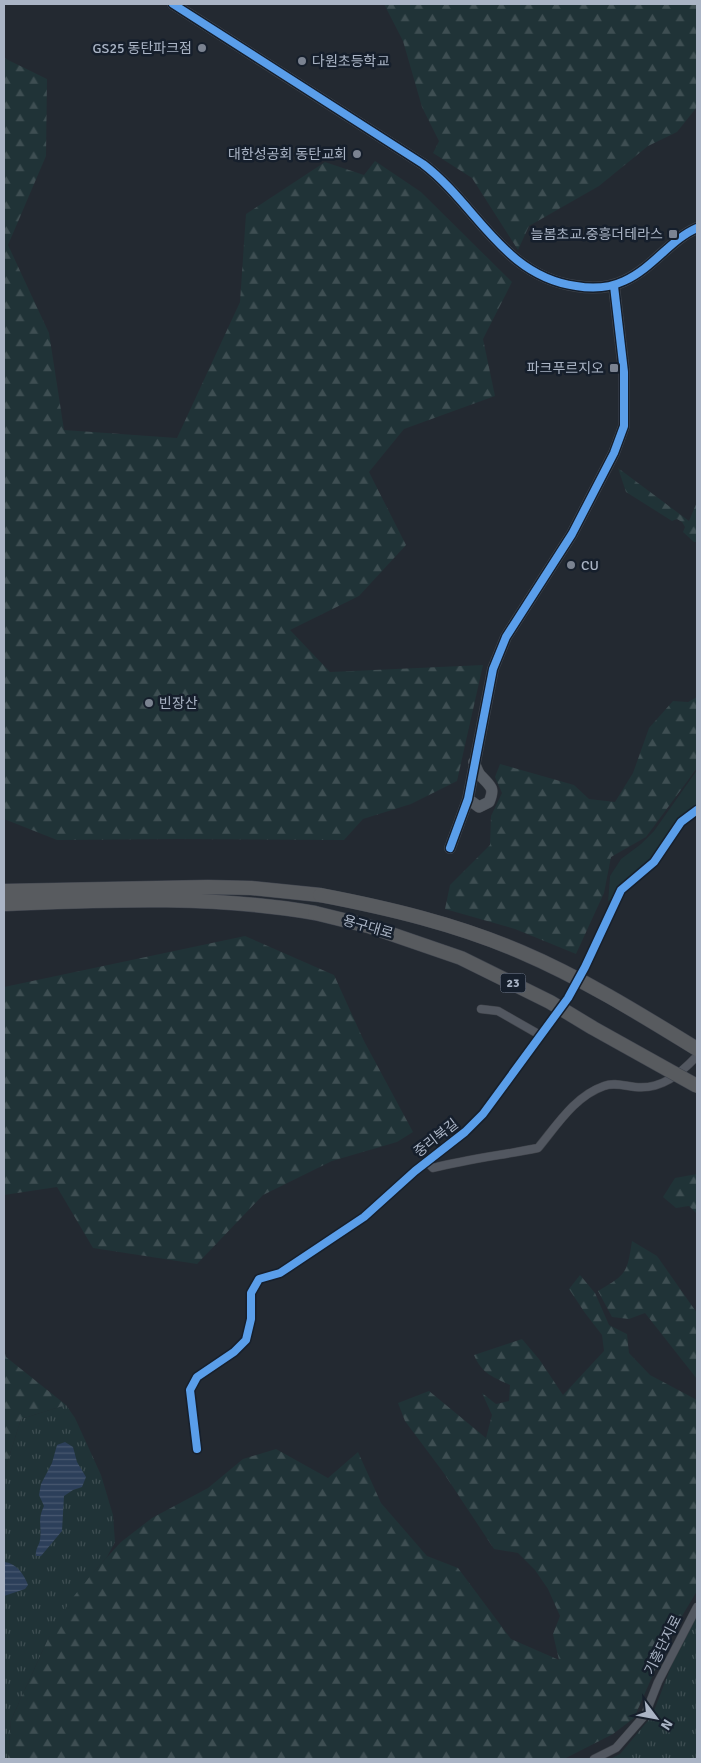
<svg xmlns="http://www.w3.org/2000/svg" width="701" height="1763" font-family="Signika,'Noto Sans KR',sans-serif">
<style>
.grass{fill:url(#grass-tufts)}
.forest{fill:url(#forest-firs)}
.park{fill:#203337}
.water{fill:url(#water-rules)}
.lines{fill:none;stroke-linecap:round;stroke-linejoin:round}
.street-casing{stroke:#3f434a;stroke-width:9}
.secondary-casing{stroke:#3f434a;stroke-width:12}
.highway-casing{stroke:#3f444e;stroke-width:15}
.street{stroke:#525760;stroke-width:8}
.secondary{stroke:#565c64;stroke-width:11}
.highway{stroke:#585b5f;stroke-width:14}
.highway-bridge-casing{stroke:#3f444e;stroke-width:15;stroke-linecap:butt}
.highway-bridge{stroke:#585b5f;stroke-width:14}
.cycleway-casing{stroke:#161f2c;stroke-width:11}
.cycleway{stroke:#5a9eea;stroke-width:8}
.poi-dot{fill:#7b8391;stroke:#161f2c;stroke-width:2}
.labels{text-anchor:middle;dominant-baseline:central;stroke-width:5;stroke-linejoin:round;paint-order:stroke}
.shield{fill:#161f2c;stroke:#7e8797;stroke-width:1}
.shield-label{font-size:12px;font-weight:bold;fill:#aab4c5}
.poi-label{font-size:14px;fill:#aab4c5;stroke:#161f2c;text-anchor:end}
.street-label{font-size:14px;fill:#aab4c5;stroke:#161f2c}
</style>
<defs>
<pattern id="grass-tufts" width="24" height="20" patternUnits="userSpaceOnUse" patternTransform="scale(1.25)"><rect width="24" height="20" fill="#203337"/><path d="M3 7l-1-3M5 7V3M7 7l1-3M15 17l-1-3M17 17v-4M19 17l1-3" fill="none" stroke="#3e4e52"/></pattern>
<pattern id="forest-firs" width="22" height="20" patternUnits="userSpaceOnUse" patternTransform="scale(1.25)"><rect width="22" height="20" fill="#203337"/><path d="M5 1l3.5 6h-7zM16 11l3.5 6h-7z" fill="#3e4e52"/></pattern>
<pattern id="water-rules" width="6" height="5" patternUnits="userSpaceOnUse" patternTransform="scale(1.25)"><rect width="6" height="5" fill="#2c3f5a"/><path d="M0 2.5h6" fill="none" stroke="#485870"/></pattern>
</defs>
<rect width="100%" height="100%" fill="#232931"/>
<path class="grass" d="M66,1405l9,13 26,57 12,40 2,27 -8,15 -11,12 -48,70 -37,81 -3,39h-4v-286l17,-54z
M697,1616v143h-87l10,-5 32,-38 20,-52z"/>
<path class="forest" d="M384,4h313v103l-20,25 -29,14 -49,40 -70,40 -11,24 -46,-72 -39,-25 6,-12 -17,-34 -19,-66z
M4,58l43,21 -1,77 -38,89 41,88 15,97 113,8 63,-136 6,-88 79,-52 39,13 11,-14 46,31 91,90 -29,57 12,57 -91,33 -35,43 37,73 -47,51 -69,34 40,42 153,-7 -26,116 -46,23 -48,15 -19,21 -165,-1 -122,1 -53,-21z
M618,468l71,53 8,-19v40h-3l-11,-10 2,-5 -3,-5 -5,-3 -5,2 -46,-29z
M697,697v71l-51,69 -35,20 -7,36 -28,61 -61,-25 -70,-20 5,-24 40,-40 1,-29 11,-23 -7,-16 5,-13 74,21 15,14 26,3 18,-29 16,-45 24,-27 15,1z
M245,936l89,39 30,66 49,91 -16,10 -65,19 -69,34 -66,69 -104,-16 -36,-61 -53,8v-208z
M697,1174v40l-8,-8 -13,2 -13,-11 12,-19z
M632,1241l25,15 40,57v66l-52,-66 -16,6 -17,-2 -14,-26c29,-17 29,-18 34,-50z
M580,1275l15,18 14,32 18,9 2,19 21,22 47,25v191l-27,45 -36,82 -21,16 -49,25h-556l3,-39 37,-81 22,-38 26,-32 25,-27 31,-24 56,-30 35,-29 33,-10 52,29 30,-26 23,51 46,53 31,12 53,71 48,21 -6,-26 7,-18 -12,-27 -13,-19 -17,-17 -24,-4 -51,-77 -38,-51 -7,-18 31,-12 57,47 6,-23 -10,-22 14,11 13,-3 1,-16c-17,-8 -28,-11 -36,-30l48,-16 17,20 24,36 41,-44 -2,-16 -17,-22 -16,-24z
M4,1350l2,7 60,48 -45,14 -17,54z"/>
<path class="park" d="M697,770v37l-9,5 -32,42 -27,24 -21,24 2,-26 11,-17 20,-15 13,-13z"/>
<path class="water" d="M65,1442l8,5 4,15 9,15 -4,10 -9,3 -9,6 -2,35 -21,25h-5c-1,-7 3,-10 4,-16 2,-15 -3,-19 4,-34l-5,-11 2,-11 11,-21 5,-18z
M4,1562c12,1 20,12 24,23l-3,4 -21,7z"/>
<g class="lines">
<g class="street-casing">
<path id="street" d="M481,1009l17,2 42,24
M427,1162l6,6c35,-9 70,-13 105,-20 19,-23 37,-52 66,-62 10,-4 21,0 31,1 26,3 45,-13 62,-31
M197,1449l-7,-59 7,-13 37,-25 12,-12 5,-21v-26l8,-14 21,-6 84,-56 51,-46 50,-39 18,-18 85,-116 17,-31 36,-77 33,-28 27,-40 16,-12
M594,1759l22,-11 29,-33 13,-33 39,-75"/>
</g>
<g class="secondary-casing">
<path id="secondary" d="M173,4l250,160c54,41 80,112 153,122 17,3 33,2 48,-5 29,-13 47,-42 73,-53
M468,799l11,8 10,-5c6,-14 2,-15 -7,-25 -4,-3 -6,-10 -8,-15
M450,848l18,-49 25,-130 13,-32 66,-103 42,-81 10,-27v-54l-10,-86"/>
</g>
<g class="highway-casing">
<path id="highway" d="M4,891l204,-4 43,1 69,7
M4,904c104,-4 208,-9 311,9"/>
</g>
<use href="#street" class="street"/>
<use href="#secondary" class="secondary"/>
<use href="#highway" class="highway"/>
<g class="highway-bridge-casing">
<path id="highway-bridge" d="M320,895c68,13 136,29 201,57 61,26 119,62 176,97
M315,913l53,13 93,32 89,44 43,26 104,58"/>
</g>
<use href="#highway-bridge" class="highway-bridge"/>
<g class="cycleway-casing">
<path id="cycleway" d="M173,4l250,160c54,41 80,112 153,122 17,3 33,2 48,-5 29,-13 47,-42 73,-53
M450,848l18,-49 25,-130 13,-32 66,-103 42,-81 10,-27v-54l-10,-86
M197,1449l-7,-59 7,-13 37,-25 12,-12 5,-21v-26l8,-14 21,-6 84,-56 51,-46 50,-39 18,-18 85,-116 17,-31 36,-77 33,-28 27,-40 16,-12"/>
</g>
<use href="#cycleway" class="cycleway"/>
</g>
<g class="poi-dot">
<circle cx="202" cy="48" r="5"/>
<circle cx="302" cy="61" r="5"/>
<circle cx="357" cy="154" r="5"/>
<rect x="668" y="229" width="10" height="10" rx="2.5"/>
<rect x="609" y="363" width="10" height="10" rx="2.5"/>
<circle cx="571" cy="565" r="5"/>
<circle cx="149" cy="703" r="5"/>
</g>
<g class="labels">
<rect class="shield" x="500.5" y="973.5" width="25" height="19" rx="4"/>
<g class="shield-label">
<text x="513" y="983">23</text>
</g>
<g class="poi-label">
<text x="192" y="48">GS25 동탄파크점</text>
<text x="312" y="61" text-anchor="start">다원초등학교</text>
<text x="347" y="154">대한성공회 동탄교회</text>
<text x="663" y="234">늘봄초교.중흥더테라스</text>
<text x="604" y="368">파크푸르지오</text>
<text x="581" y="565" text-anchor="start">CU</text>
<text x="159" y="703" text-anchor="start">빈장산</text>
</g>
<g class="street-label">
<text transform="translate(368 927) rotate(16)">용구대로</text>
<text transform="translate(436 1138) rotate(-38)">중리북길</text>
<text transform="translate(663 1645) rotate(-63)">기흥단지로</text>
</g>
</g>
<rect width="701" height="1763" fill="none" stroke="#aab4c5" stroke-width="10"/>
<g transform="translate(656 1718) rotate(122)" stroke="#161f2c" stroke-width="4" paint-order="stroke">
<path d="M0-4L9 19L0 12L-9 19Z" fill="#aab4c5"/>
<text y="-8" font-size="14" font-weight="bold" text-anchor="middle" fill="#aab4c5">N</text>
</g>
</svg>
